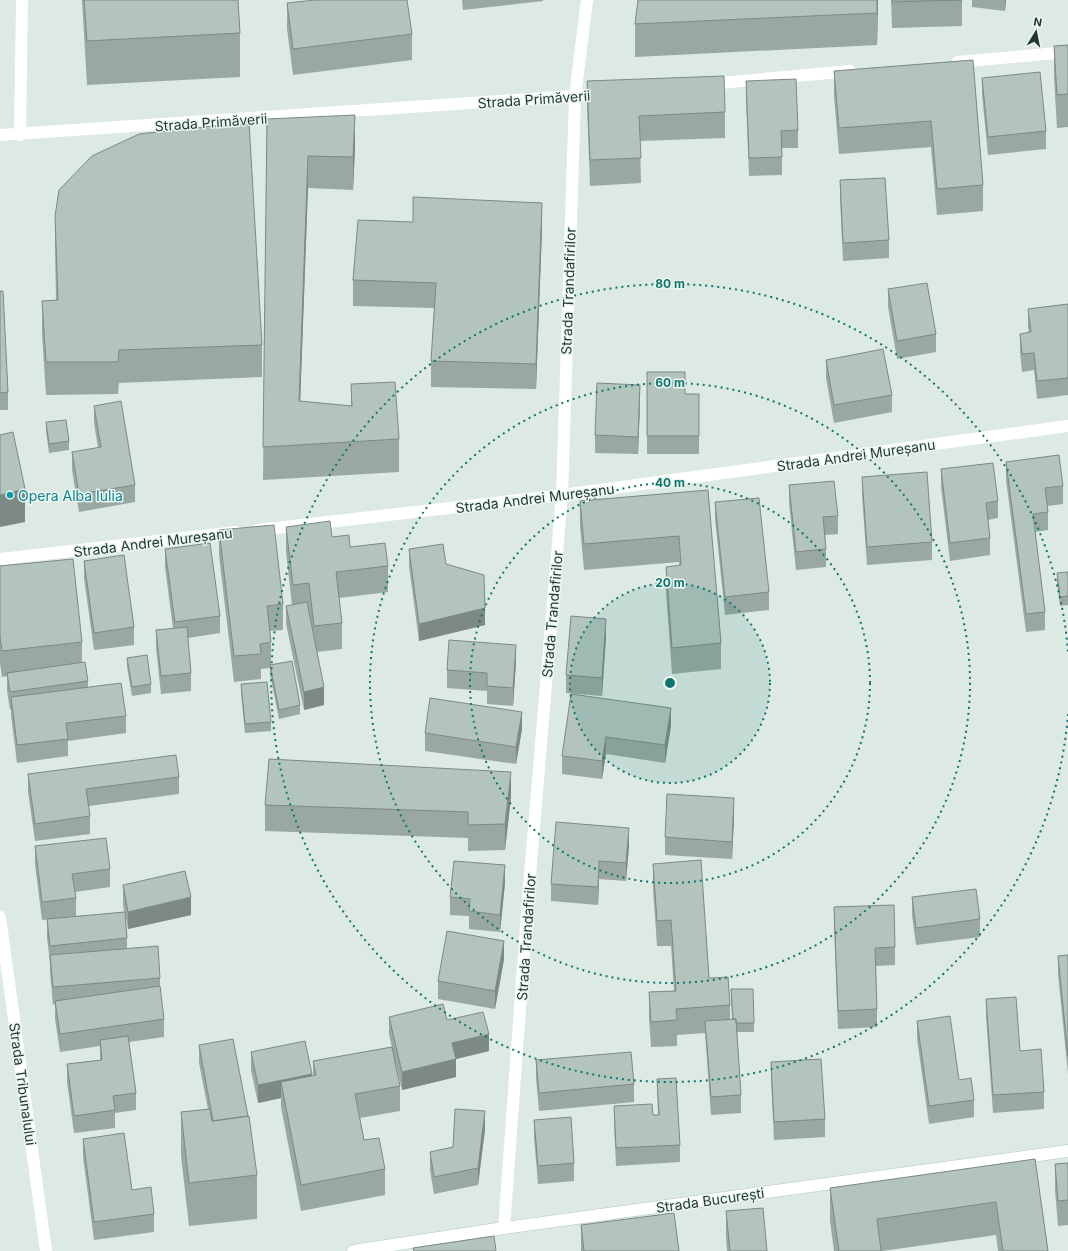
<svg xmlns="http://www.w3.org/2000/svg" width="1068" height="1251" font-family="Inter,sans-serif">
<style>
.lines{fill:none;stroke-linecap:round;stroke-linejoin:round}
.secondary-casing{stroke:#b0c9bf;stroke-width:13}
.minor{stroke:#fff;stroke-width:12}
.secondary{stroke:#fff;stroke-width:12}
.wall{fill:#99a9a2}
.shaded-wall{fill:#7d8984}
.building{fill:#b2c4bc;stroke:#7d8984}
.ring{fill:none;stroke:#0f766e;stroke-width:2;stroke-dasharray:2 4}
.culture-dot{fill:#0f9aa8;stroke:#edf6f1;stroke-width:1.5}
.labels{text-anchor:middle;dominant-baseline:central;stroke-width:3;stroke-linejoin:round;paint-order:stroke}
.street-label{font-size:14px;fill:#1f3831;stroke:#edf6f1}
.culture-label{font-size:14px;fill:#0d838f;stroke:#edf6f1;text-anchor:start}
.centre{fill:#0f766e;stroke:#edf6f1;stroke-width:2}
.ring-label{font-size:12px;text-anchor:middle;font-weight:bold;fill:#0f766e;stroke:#edf6f1;stroke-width:3;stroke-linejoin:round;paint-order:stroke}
</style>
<rect width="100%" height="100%" fill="#dde9e3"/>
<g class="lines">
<g class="secondary-casing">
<path id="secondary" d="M353,1251l151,-23 564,-77"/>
</g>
<path class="minor" d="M958,62l110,-10
M709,84l141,-13
M0,135l603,-41
M20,135l2,-135
M258,530l304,-35 506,-69
M0,559l236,-27
M0,917l46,334
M504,1228l24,-330 34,-403 13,-399 12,-96"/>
<use href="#secondary" class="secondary"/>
</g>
<path class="wall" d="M82,0h156l2,33v44l-153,8z
M462,0h81v1l-80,9z
M878,0l-1,45 -242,12v-33z
M891,0h71v26l-70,2z
M972,0h34l-1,11 -33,-4z
M287,3l125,31v26l-119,15 -6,-46z
M1068,45v82l-11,1 -3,-50v-32z
M973,60l10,125v26l-46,4 -6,-68 -92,7 -5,-58v-25z
M982,78l64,53v18l-58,6 -6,-60z
M587,81l138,31v26l-85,3 1,42 -51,3 -3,-80z
M746,81l52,49v18h-16v27l-33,1 -3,-77z
M267,119l88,29 -2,42 -45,-2 -8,213 51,5v-22l48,55v33l-136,8z
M840,180l49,60v18l-46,3 -3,-63z
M55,216l207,129v32l-143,6 -1,11 -72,1 -4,-61v-33l14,-1 -1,-51z
M542,229l-6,160 -105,-2v-26l3,-53 -81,-2v-26z
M888,289l48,45v18l-39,7 -9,-52z
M0,291l8,101v18h-8z
M1068,304v91l-31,4 -3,-29 -12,2 -2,-20v-18l9,-1 -1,-6v-18z
M826,360l66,35v17l-58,11 -8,-45z
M647,372l38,22h14v60h-52z
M640,402l-2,52 -43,-1v-18z
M94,406l41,79v17l-56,10 -7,-42v-18l26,-4 -4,-25z
M46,422l23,19v9l-20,3 -3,-22z
M1006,462l57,24v18l-16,2 1,6v18l-13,2 10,80v18l-19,2 -20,-152z
M941,469l57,32v17l-10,2 2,18v17l-40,6 -9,-74z
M862,477l70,65v18l-65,5 -5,-70z
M789,485l49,31v18l-13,1 1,14v18l-30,3 -7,-67z
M708,490l13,153v26l-49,5 -6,-81v-26l13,-1v-4l-95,8 -4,-43v-26z
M715,502l54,90v18l-44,5 -10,-96z
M286,527l46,10 56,29v26l-49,6 3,25v26l-25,3 7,53 -20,5 -18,-86v-18l6,-1 -6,-53z
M219,530l64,74v26l-14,1 2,11v23l29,40v9l-21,5 -9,-45v-6l-9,1v10l-27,3 -15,-126z
M165,549l55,67v17l-32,5 3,35v18l-30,3 -5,-46v-18l17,-1 -8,-62z
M409,549l37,15 39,61 -66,16 -10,-75z
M84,561l50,66v18l-40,5 -10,-72z
M0,566l82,76v20l6,19v6l38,29v17l-58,8v15l-51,7 -6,-48v-6l-1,1 -3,-19v-15l-5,1 -2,-14z
M1068,572v33l-8,1 -3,-24v-9z
M606,636l-4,60 -36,-3v-18z
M127,658l24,26v9l-19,3 -5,-29z
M516,662l-3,44 -26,-2v-13l-40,-3v-18z
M241,684l30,38v9l-26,2 -4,-40z
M571,694l100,32 -6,37 -59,-9 -4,25 -40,-5v-18z
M522,729l-6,35 -91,-13v-18z
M28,774l151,3v17l-90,12 1,10v18l-55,7 -7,-49z
M511,797l-6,53 -37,1v-13l-203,-7v-26z
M734,816l-2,43 -67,-4v-18z
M35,846l75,23v18l-35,5 1,6v18l-34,4 -7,-56z
M629,846l-3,35 -27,-2 -1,26 -47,-4v-17z
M653,864l56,114 21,27v15l2,-1 -1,-30 23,34v9h-17l4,63v18l-30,2 -6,-82 -28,2v11l-26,1 -2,-29v-26l25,-1 -3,-45h-14l-4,-57z
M505,883l-5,49 -31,-3v-13l-19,-1v-18z
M123,885l68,30 -63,14 -3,-17 2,26v10l33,30v11l4,30v18l-35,5 7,51v17l-21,3v15l-41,5 -7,-51v-18l33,-4v-14l-40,6 -5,-33v-15l-2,1 -3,-33v-9l-3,-26v-18l77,-7 -1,-9z
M912,897l68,22v18l-64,8 -4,-30z
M834,907l61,40v18l-19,1 1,43v18l-39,2 -4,-104z
M1068,955v119l-10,-100v-18z
M504,959l-9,50 -57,-10v-18z
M986,999l34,52 24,41v17l-51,4 -7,-96z
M389,1017l58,3 42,31 -33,8v18l-54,13 -7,-30 5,26v25l-40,7 4,22 21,29v26l-84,16 -20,-104v-9l-23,5 -7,-33v-18l61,24h1v-15l79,-14 -3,-12z
M917,1021l42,59 15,20v17l-45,7 -12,-85z
M199,1045l58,130v44l-68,7 -8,-70v-44l27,-3 -9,-46z
M536,1060l98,24v18l-95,9 -3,-33z
M771,1062l54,57v18l-51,3 -3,-61z
M657,1079l23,66v17l-64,4 -2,-42v-18l39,9h5z
M534,1120l40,43v18l-36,3 -4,-47z
M485,1129l-7,56 -44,9 -4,-24v-18l23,-5z
M83,1139l49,51 22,24v18l-60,8 -11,-83z
M1035,1159l13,92h-50l-2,-16 -114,16h-48l-4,-30v-33z
M1068,1163v62l-10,1 -3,-36v-26z
M726,1211l41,40h-40l-1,-14z
M581,1225l98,26h-98z"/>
<path class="shaded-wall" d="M877,0h1l-1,45z
M1005,0h1l-1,11z
M355,115v33l-2,42v-33z
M308,156v32l-9,246v-33z
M542,203v26l-6,160v-25z
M640,385v17l-2,52v-17z
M25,489v33l-25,5v-32z
M485,608v17l-66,16v-17z
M606,619v17l-4,60v-18z
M516,645v17l-3,44v-18z
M324,687v18l-20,5v-18z
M671,708v18l-6,37v-18z
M522,712v17l-6,35v-17z
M606,737v17l-4,25v-18z
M511,772v25l-6,53v-26z
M734,798v18l-2,43v-17z
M629,828v18l-3,35v-18z
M599,861v18l-1,26v-18z
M505,865v18l-5,49v-17z
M191,897v18l-63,14v-17z
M504,941v18l-9,50v-18z
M489,1034v17l-33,8v18l-54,13v-18l50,-29z
M312,1074v18l-31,-10v16l-23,5v-18z
M485,1111v18l-7,56v-17z"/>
<path class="building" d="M84,0h154l2,33 -153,8z
M315,0h92l5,34 -119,15 -6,-46z
M638,0h239v13l-242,11z
M892,0h70l-70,2z
M1068,45v49l-11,1 -3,-49z
M973,60l10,125 -46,4 -6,-68 -92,7 -5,-57z
M1040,72l6,59 -58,6 -6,-59z
M724,76l1,36 -86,4 2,42 -51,2 -3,-79z
M796,79l2,51 -17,1 1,26 -33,1 -3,-77z
M355,115l-2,42 -45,-1 -9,245 53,5 -1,-22 44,-2 4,57 -136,8 4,-328z
M249,122l13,223 -143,5 -1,12h-72l-4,-61 16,-1 -3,-84 4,-26 33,-34 47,-22z
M885,178l4,62 -46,3 -3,-63z
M413,197l129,6 -6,161 -105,-3 5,-78 -83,-3 5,-60 55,2z
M927,283l9,51 -39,7 -9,-52z
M0,291h3l5,101 -8,1z
M1068,304v74l-31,3 -3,-28 -12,1 -2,-20 11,-2 -3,-23z
M883,349l9,46 -58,10 -8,-45z
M647,372h38v22h14v42h-52z
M597,383l43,2 -2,52 -43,-2z
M121,401l14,84 -56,9 -7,-42 29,-5 -7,-41z
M66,420l3,21 -20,3 -3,-22z
M13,432l12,57 -25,6v-60z
M1059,455l4,31 -18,2 3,24 -15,2 12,98 -19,2 -20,-152z
M993,463l5,38 -12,2 4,35 -40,5 -9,-74z
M927,472l5,70 -65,5 -5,-70z
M834,481l4,35 -15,1 3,32 -30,3 -7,-67z
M708,490l13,153 -49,5 -6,-81 15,-2 -2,-29 -95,8 -4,-43z
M759,498l10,94 -44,5 -10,-95z
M330,521l2,16 17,-2 1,12 35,-4 3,23 -52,6 6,51 -28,3 -5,-43 -16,2 -7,-58z
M274,525l9,79 -16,2 4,36 -11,2 1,10 -27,2 -15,-126z
M210,543l10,73 -45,6 -10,-73z
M443,544l3,20 38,11 1,33 -66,16 -10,-75z
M124,555l10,72 -40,6 -10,-72z
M73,559l9,83 -80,9 -2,-14v-71z
M1068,572v24l-8,1 -3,-24z
M307,602l17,85 -20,5 -18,-86z
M571,616l35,3 -4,59 -36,-3z
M187,627l4,46 -30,3 -5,-46z
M449,640l67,5 -3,43 -26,-2v-13l-40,-3z
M147,655l4,29 -19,3 -5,-29z
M292,661l8,44 -21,5 -9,-45z
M85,662l3,19 -78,11 -3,-19z
M267,682l4,40 -26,2 -4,-40z
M121,683l5,33 -60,7 2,16 -51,6 -6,-48z
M571,694l100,14 -6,37 -59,-8 -4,24 -40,-5z
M430,698l92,14 -6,35 -91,-14z
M176,755l3,22 -93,12 4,27 -55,8 -7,-50z
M269,759l242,13 -6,52 -37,1v-13l-203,-7z
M667,794l67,4 -2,44 -67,-5z
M556,822l73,6 -3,35 -27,-2 -1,26 -47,-3z
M106,838l4,31 -38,5 4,24 -34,4 -7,-56z
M701,860l8,118 19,-1 2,28 -54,4 1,11 -26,2 -2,-30 27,-1 -5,-71 -14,1 -4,-57z
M454,861l51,4 -5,50 -31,-4 1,-12 -20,-2z
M185,871l6,26 -63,15 -5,-27z
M976,889l4,30 -64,9 -4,-31z
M894,905l1,42 -20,1 2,61 -39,2 -4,-104z
M125,912l2,26 -77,8 -3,-27z
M447,931l57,10 -9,50 -57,-10z
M158,946l2,32 -107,9 -3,-32z
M1068,955v101l-10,-100z
M160,986l4,33 -104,15 -5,-33z
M731,989h22l1,34h-18v-4h-3z
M1016,997l4,54 21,-2 3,43 -51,3 -7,-96z
M443,1004l4,16 36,-8 6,22 -37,9 4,16 -54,13 -13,-55z
M950,1016l9,64 12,-2 3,22 -45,6 -12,-85z
M736,1019l5,76 -30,2 -6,-76z
M128,1036l8,57 -23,3 2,14 -41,6 -7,-52 35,-4 -2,-20z
M233,1039l15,77 -35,5 -14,-76z
M305,1041l7,33 -54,11 -7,-33z
M392,1047l8,39 -45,8 9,46 15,-2 6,31 -84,16 -20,-103 35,-7 -3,-14z
M631,1052l3,32 -95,9 -3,-33z
M821,1059l4,60 -51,3 -3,-60z
M676,1078l4,67 -64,3 -2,-42 38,-2 1,11h6l-2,-36z
M210,1109l2,12 37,-5 8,59 -68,8 -8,-71z
M455,1109l30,2 -7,57 -44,9 -4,-25 23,-5z
M571,1117l3,46 -36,3 -4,-46z
M124,1133l8,57 19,-3 3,27 -60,8 -11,-83z
M1035,1159l13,92h-45l-7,-49 -119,17 4,32h-42l-9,-63z
M1068,1163v37l-10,1 -3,-37z
M763,1208l4,43h-37l-4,-40z
M674,1213l5,38h-95l-3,-26z
M494,1236l2,15h-82l-1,-3z"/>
<circle cx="670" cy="683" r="100" fill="#0f766e" fill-opacity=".12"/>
<g class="ring">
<circle cx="670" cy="683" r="100"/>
<circle cx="670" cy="683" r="200"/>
<circle cx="670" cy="683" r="300"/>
<path d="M1068 714A399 399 0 1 1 1068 652"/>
</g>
<circle class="culture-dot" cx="10" cy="495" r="4"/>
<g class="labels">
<g class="street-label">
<text transform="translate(534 99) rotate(-4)">Strada Primăverii</text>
<text transform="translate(211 122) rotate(-4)">Strada Primăverii</text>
<text transform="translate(568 291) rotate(-88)">Strada Trandafirilor</text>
<text transform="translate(856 455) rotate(-8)">Strada Andrei Mureșanu</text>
<text transform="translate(535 498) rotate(-7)">Strada Andrei Mureșanu</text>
<text transform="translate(153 542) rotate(-7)">Strada Andrei Mureșanu</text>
<text transform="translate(552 614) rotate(-85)">Strada Trandafirilor</text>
<text transform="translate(526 937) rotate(-86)">Strada Trandafirilor</text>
<text transform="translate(23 1084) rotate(82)">Strada Tribunalului</text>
<text transform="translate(710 1200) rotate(-8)">Strada București</text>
</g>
<g class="culture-label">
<text x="18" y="495">Opera Alba Iulia</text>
</g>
</g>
<circle cx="670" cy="683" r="6" class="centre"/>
<g class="ring-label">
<text x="670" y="288">80 m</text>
<text x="670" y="387">60 m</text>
<text x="670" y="487">40 m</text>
<text x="670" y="587">20 m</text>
</g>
<g transform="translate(1036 32) rotate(10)" stroke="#edf6f1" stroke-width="3" paint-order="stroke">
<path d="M0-3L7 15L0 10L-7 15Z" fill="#1f3831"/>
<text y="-6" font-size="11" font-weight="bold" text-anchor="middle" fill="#1f3831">N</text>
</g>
</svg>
